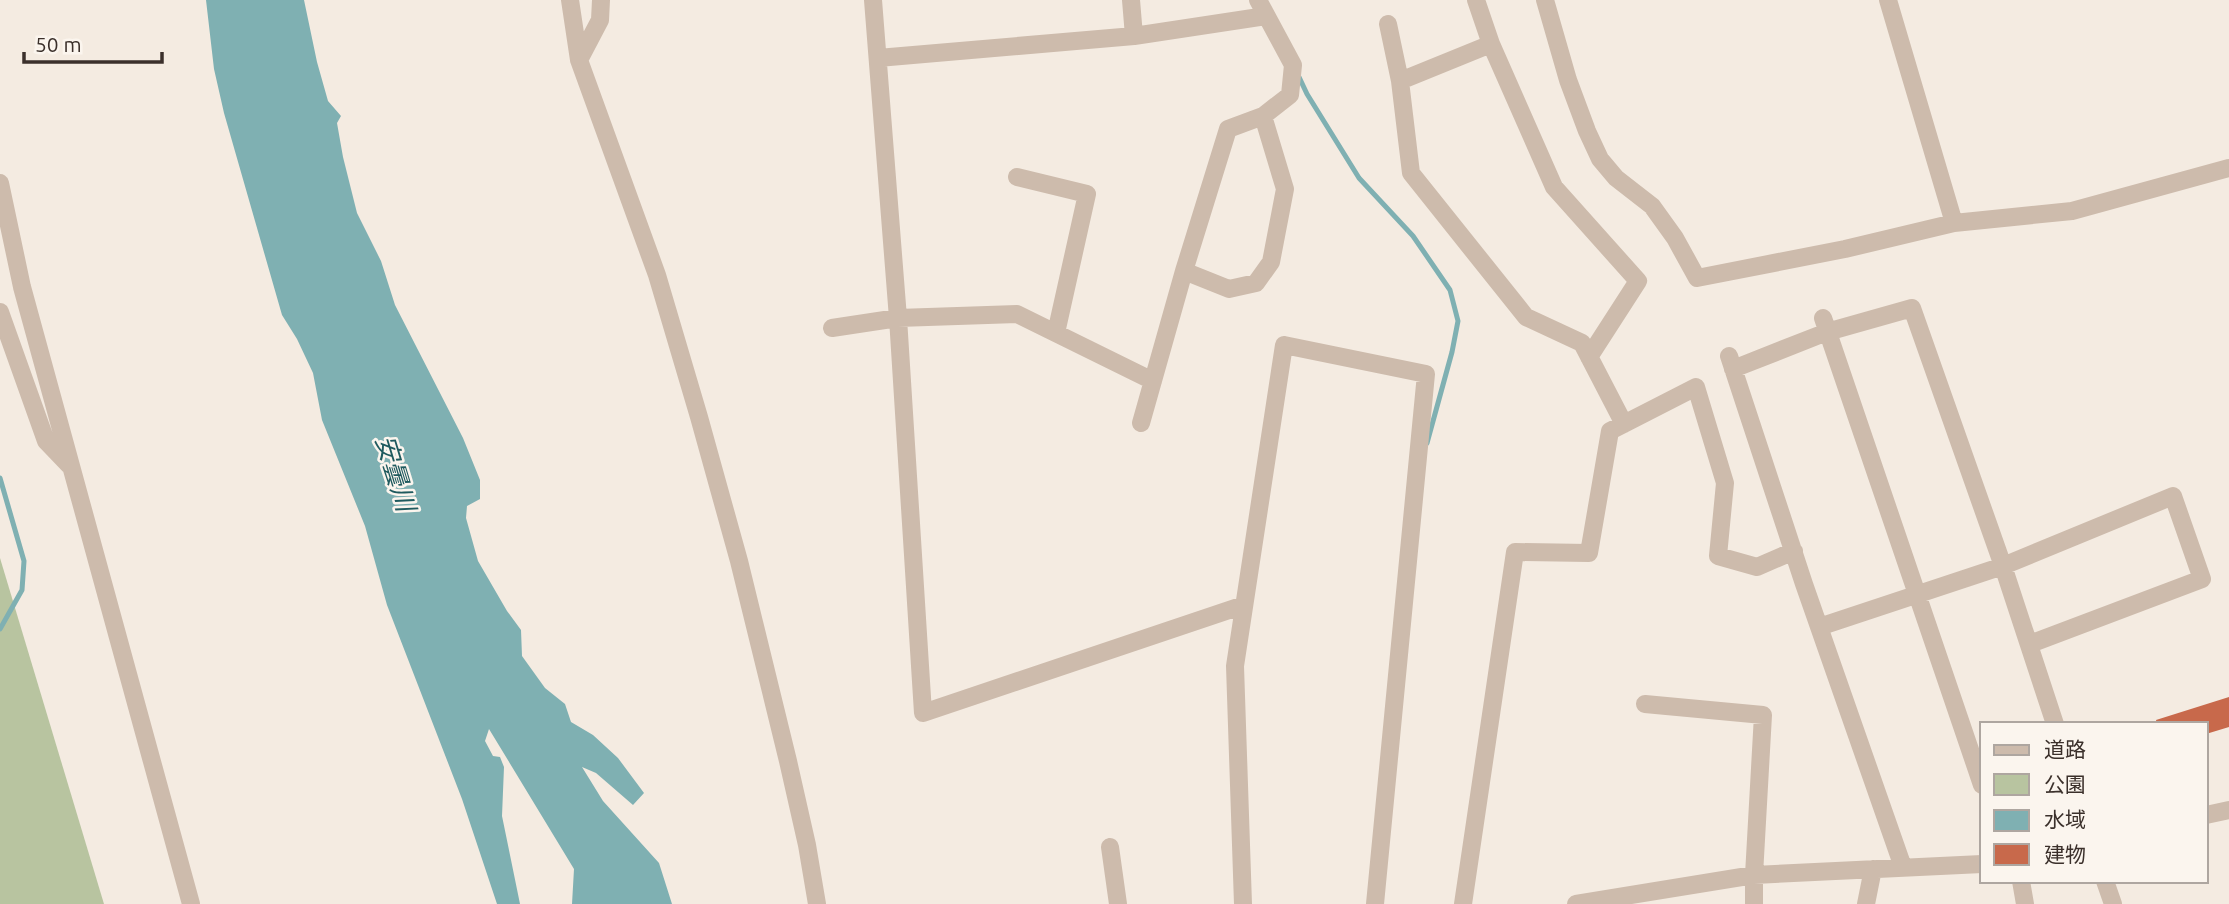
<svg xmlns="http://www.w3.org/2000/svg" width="2229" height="904" font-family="Ubuntu,'Noto Sans JP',sans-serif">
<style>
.green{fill:#b8c4a0}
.water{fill:#7fb0b2}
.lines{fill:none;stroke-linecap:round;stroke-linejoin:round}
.stream{stroke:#7fb0b2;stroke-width:5}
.building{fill:#c8694b}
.minor{stroke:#cdbbac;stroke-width:18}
.labels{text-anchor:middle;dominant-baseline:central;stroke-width:5;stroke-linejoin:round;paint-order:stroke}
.water-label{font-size:26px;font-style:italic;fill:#1f5a5e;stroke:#fbf5ee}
</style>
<rect width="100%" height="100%" fill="#f4ebe1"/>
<path class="green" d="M0,558l104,346h-104z"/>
<path class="water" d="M206,0h98l13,62 11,39 13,15 -4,7 6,34 14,56 24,48 14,44 68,133 17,42v19l-13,7 -1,12 12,43 29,50 14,19 1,26 23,32 20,16 6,18 22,13 25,23 26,35 -11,12 -37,-32 -14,-6 21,34 56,62 13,41h-100l2,-35 -85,-140 -4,12 8,15 7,1 4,10 -2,49 18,88h-23l-35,-105 -75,-194 -22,-79 -43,-106 -9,-47 -16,-34 -15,-24 -58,-202 -10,-44z"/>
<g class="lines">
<path class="stream" d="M1299,77l8,17 52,84 54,58 37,54 8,31 -6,31 -25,91
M0,478l24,83 -2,29 -22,39"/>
</g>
<path class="building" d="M2229,697v30l-23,7v-10h-49l-1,-4z"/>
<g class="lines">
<path class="minor" d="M570,0l9,60 78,215 42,142 40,144 49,200 19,84 10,59
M873,0l25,318 25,395 321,-108
M1131,0l3,36
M1476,0l15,44
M1545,0l23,80 19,51 13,28 16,19 36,28 23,32 22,40 148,-29 109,-26 118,-12 157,-43
M1888,0l66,223
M1388,24l12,57
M878,58l256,-22 132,-20
M579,60l21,-40 1,-20
M1017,177l70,17 -31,139
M0,183l22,104 169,617
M1184,271l45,18 27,-6 15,-21 14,-73 -22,-73
M0,312l46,129 23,24
M1823,318l159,467
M832,328l66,-10 119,-4 136,67
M1729,356l75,228 99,283
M1589,357l49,-76 -84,-94 -63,-143 -91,37 11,92 115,144 56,26 42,81
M1733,369l94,-37 85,-24 91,258 52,158
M1141,423l43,-152 44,-142 35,-13 27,-21 3,-30 -35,-65
M1819,627l184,-61 170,-70 29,83 -172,65
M1645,704l118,11 -9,160v29
M2206,815l23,-5
M1110,847l8,57
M2021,881l4,23
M2105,881l8,23
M1243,904l-8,-238 49,-321 142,29 -51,530
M1463,904l52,-352 74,1 21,-122 86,-44 29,96 -7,73 39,11 37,-16
M1576,904l178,-29 228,-11
M1866,904l7,-35"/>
</g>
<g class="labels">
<g class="water-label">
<text transform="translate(396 473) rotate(73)">安曇川</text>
</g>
</g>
<rect x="1980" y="722" width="228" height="161" fill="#fbf5ee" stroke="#aea6a0" stroke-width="2"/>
<rect x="1994" y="745" width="35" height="10" fill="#cdbbac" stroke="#aea6a0" stroke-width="2"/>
<text x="2044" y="757" font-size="21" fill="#3b302b">道路</text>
<rect x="1994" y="774" width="35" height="21" fill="#b8c4a0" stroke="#aea6a0" stroke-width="2"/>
<text x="2044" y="792" font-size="21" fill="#3b302b">公園</text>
<rect x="1994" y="810" width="35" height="21" fill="#7fb0b2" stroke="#aea6a0" stroke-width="2"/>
<text x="2044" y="827" font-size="21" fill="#3b302b">水域</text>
<rect x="1994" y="844" width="35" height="21" fill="#c8694b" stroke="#aea6a0" stroke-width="2"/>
<text x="2044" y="862" font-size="21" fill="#3b302b">建物</text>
<path d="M24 52v10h138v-10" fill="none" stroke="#3b302b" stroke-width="3.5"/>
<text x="35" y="52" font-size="21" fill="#3b302b" stroke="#fbf5ee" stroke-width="5" paint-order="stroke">50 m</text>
</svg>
